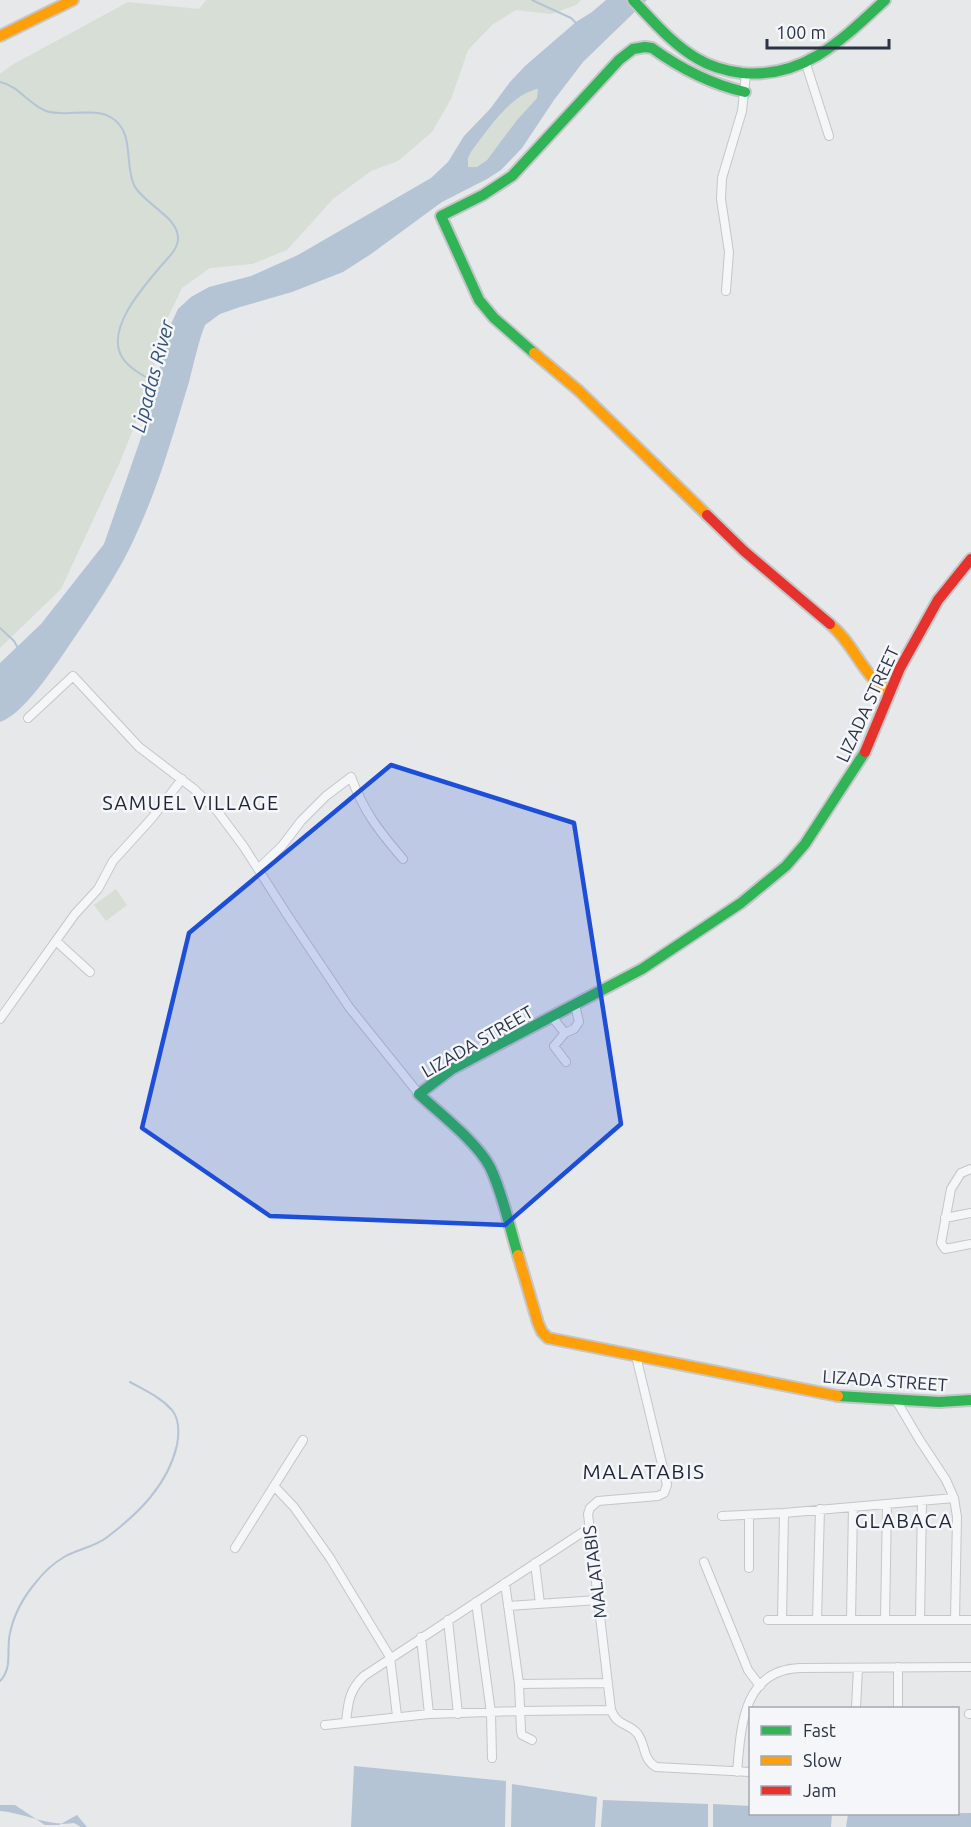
<svg xmlns="http://www.w3.org/2000/svg" width="971" height="1827" font-family="Ubuntu,sans-serif">
<style>
.green{fill:#d6ded6}
.water{fill:#b4c4d5;fill-rule:evenodd}
.lines{fill:none;stroke-linecap:round;stroke-linejoin:round}
.stream{stroke:#b4c4d5;stroke-width:2}
.street-casing{stroke:#c4c6c8;stroke-width:10}
.fast-casing{stroke:#c4c6c8;stroke-width:14}
.slow-casing{stroke:#c4c6c8;stroke-width:14}
.jam-casing{stroke:#c4c6c8;stroke-width:14}
.street{stroke:#f5f6f7;stroke-width:8}
.fast{stroke:#30b455;stroke-width:10}
.slow{stroke:#ff9f0a;stroke-width:10}
.jam{stroke:#e5322d;stroke-width:10}
.marked{fill:#1d4ed8;fill-opacity:0.2;stroke:#1d4ed8;stroke-width:4.5;stroke-linejoin:round}
.labels{text-anchor:middle;dominant-baseline:central;stroke-width:5;stroke-linejoin:round;paint-order:stroke}
.street-label{font-size:18px;fill:#2b3445;stroke:#f4f6f9}
.water-label{font-size:20px;font-style:italic;fill:#34527a;stroke:#f4f6f9}
.neighbourhood-label{font-size:20px;letter-spacing:1.5px;fill:#1d2536;stroke:#f4f6f9}
.quarter-label{font-size:21px;letter-spacing:1.5px;fill:#1d2536;stroke:#f4f6f9}
</style>
<rect width="100%" height="100%" fill="#e6e8ea"/>
<path class="green" d="M206,0h375l-5,5 -25,9 -35,-4 -23,14 -25,26 -17,49 -19,33 -34,29 -27,10 -38,28 -46,51 -35,14 -42,4 -28,20 -24,50 -6,44 -32,80 -59,127 -61,59v-574l12,-9 116,-63 71,7z
M538,89l-1,9 -20,22 -30,40 -10,7h-9v-9l3,-6c15,-20 41,-59 67,-63z
M116,889l11,16 -21,16 -12,-16z"/>
<path class="water" d="M606,0h41l-64,62 -29,38 -32,48 -21,22 -14,9 -45,23 -71,52 -28,18 -51,20 -52,15 -20,7 -15,11c-7,18 -11,38 -16,57 -15,49 -29,100 -50,146 -19,45 -48,85 -75,125 -14,20 -41,61 -64,69v-59l41,-39 63,-80 40,-115 27,-105 7,-15 13,-12 18,-10 42,-11 47,-21 133,-77 17,-16 16,-26 26,-27 20,-27 15,-16 51,-44 16,-10zM538,89l-1,9 -20,22 -30,40 -10,7h-9v-9l3,-6c15,-20 41,-59 67,-63z
M354,1766l152,15 -1,46h-154z
M512,1784l85,13 -2,30h-84z
M603,1800l105,4v23h-107z
M713,1804l37,2v8h82l-1,13h-118z
M0,1805h15l30,20h14l18,-10 10,12h-6l-7,-4c-24,4 -50,-10 -74,-12z
M971,1813v14h-125l2,-13z"/>
<g class="lines">
<path class="stream" d="M532,0l39,18 6,6
M0,82c19,4 28,22 46,29 21,7 49,-5 66,7 23,15 12,45 22,67 9,19 46,32 44,55 -1,10 -11,19 -17,26 -17,20 -56,63 -39,91 7,12 24,20 36,27
M0,628l14,13 5,9
M0,1681c13,-13 6,-31 10,-48 4,-19 14,-37 27,-52 7,-9 17,-18 27,-24 14,-8 30,-10 42,-19 32,-24 62,-53 71,-93 2,-11 3,-25 -5,-35 -12,-13 -27,-20 -42,-28"/>
<g class="street-casing">
<path id="street" d="M806,64l23,72
M726,291l3,-39 -8,-53 1,-21 20,-67 4,-37
M28,718l45,-42 66,71 55,42 24,23 26,35 44,69 61,91 70,87
M258,869l24,-23 19,-25 25,-25 25,-19c13,35 28,54 52,82
M56,941l34,31
M552,1017l13,16 -11,13 12,16
M0,1019l75,-105 23,-25 15,-28 39,-43 30,-39
M565,1033l9,-4 5,-7 -4,-17
M971,1169l-10,4 -10,16 -10,54 4,6 26,-5
M945,1218l26,-5
M636,1356l31,129 -3,8 -6,3 -60,5 -8,7 -2,6 23,196c7,17 16,12 26,23 9,11 5,26 19,34l94,5
M896,1400l23,39 27,41 8,18 3,19 -2,103
M274,1486l20,21 36,51 60,99 7,59
M749,1515v53
M722,1516l62,-3 170,-15
M235,1548l68,-108
M704,1562l44,108 12,16
M535,1563l5,41
M505,1583l14,101 2,47 1,4 10,5
M476,1602l15,111 1,45
M508,1606l90,-6
M448,1620l10,94
M768,1620h203
M782,1620l2,-107
M817,1620l3,-111
M851,1620l2,-113
M885,1620l2,-116
M920,1620l2,-119
M421,1637l8,77
M519,1684l89,-1
M856,1708l2,-40
M898,1708v-41
M969,1714h2
M346,1722c2,-19 3,-32 18,-46l225,-148
M325,1725l104,-11 91,-3 91,-1
M737,1772c4,-44 5,-102 63,-104l171,-1"/>
</g>
<g class="fast-casing">
<path id="fast" d="M633,0c20,21 40,45 65,59 13,8 29,12 44,14 62,6 101,-34 143,-73
M534,353l-40,-35 -15,-18 -38,-84 42,-21 29,-19 107,-116 14,-11 12,-2 7,1c29,21 58,36 93,44
M518,1255c-9,-29 -15,-61 -28,-88 -13,-25 -51,-54 -71,-73l33,-25 190,-100 99,-66 45,-37 19,-22 60,-92
M838,1396l101,6 32,-2"/>
</g>
<g class="slow-casing">
<path id="slow" d="M0,36l73,-36
M534,353l44,37 129,125
M830,624c25,21 30,48 59,69
M518,1255l20,68 4,9 6,6 290,58"/>
</g>
<g class="jam-casing">
<path id="jam" d="M707,515l37,36 86,73
M865,752l35,-84 38,-68 33,-41"/>
</g>
<use href="#street" class="street"/>
<use href="#fast" class="fast"/>
<use href="#slow" class="slow"/>
<use href="#jam" class="jam"/>
</g>
<path class="marked" d="M391,765l183,58 47,301 -116,101 -235,-9 -128,-88 47,-195z"/>
<g class="labels">
<g class="street-label">
<text transform="translate(867 704) rotate(-65)">LIZADA STREET</text>
<text transform="translate(477 1041) rotate(-30)">LIZADA STREET</text>
<text transform="translate(885 1380) rotate(4)">LIZADA STREET</text>
<text transform="translate(594 1572) rotate(-97)">MALATABIS</text>
</g>
<g class="water-label">
<text transform="translate(152 376) rotate(-75)">Lipadas River</text>
</g>
<g class="neighbourhood-label">
<text x="191" y="802">SAMUEL VILLAGE</text>
<text x="904" y="1520">GLABACA</text>
</g>
<g class="quarter-label">
<text x="644" y="1471">MALATABIS</text>
</g>
</g>
<rect x="749" y="1707" width="210" height="108" fill="#f4f6f9" stroke="#a4a8b1" stroke-width="1.5"/>
<rect x="761" y="1726" width="30" height="9" fill="#30b455" stroke="#a4a8b1" stroke-width="1.5"/>
<text x="803" y="1737" font-size="18" fill="#2b3445">Fast</text>
<rect x="761" y="1756" width="30" height="9" fill="#ff9f0a" stroke="#a4a8b1" stroke-width="1.5"/>
<text x="803" y="1767" font-size="18" fill="#2b3445">Slow</text>
<rect x="761" y="1786" width="30" height="9" fill="#e5322d" stroke="#a4a8b1" stroke-width="1.5"/>
<text x="803" y="1797" font-size="18" fill="#2b3445">Jam</text>
<path d="M767 39v9h122v-9" fill="none" stroke="#2b3445" stroke-width="3"/>
<text x="776" y="39" font-size="18" fill="#2b3445" stroke="#f4f6f9" stroke-width="4.5" paint-order="stroke">100 m</text>
</svg>
